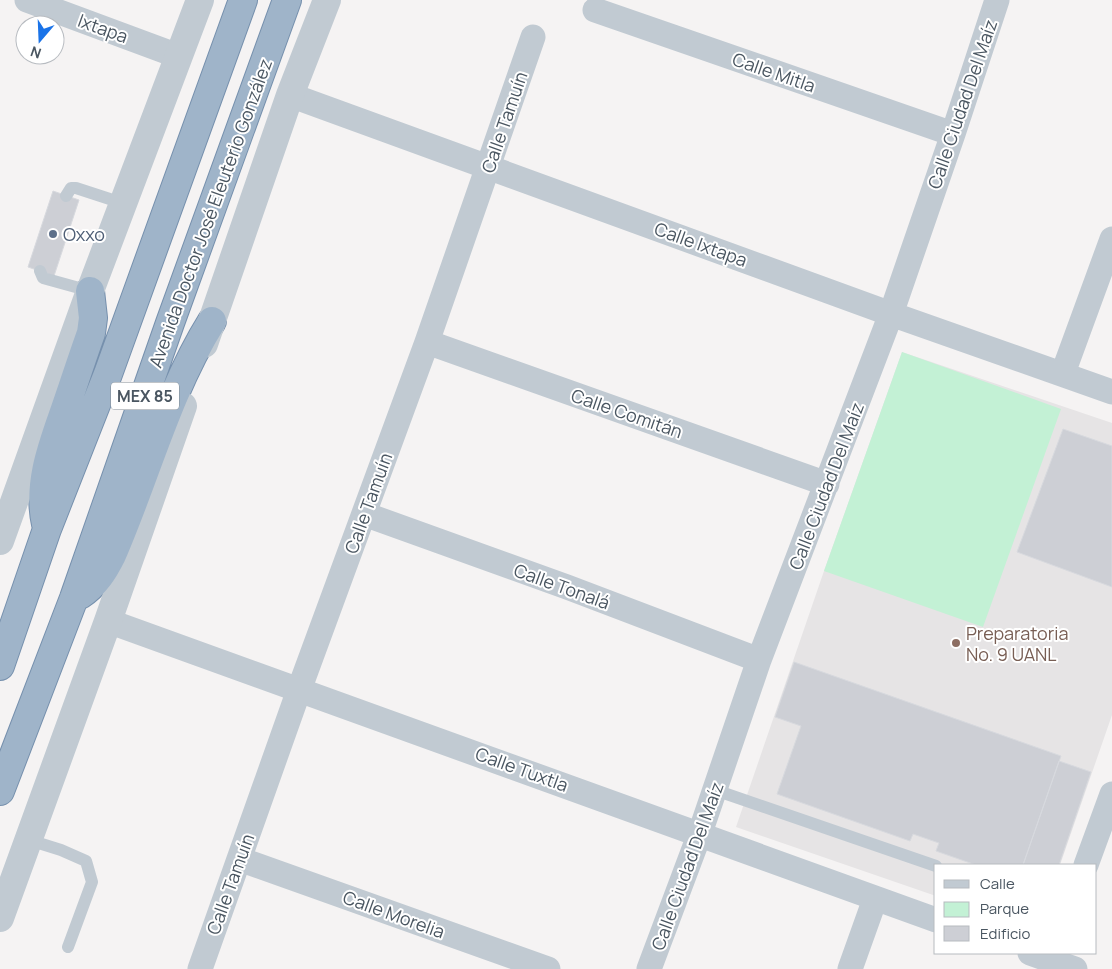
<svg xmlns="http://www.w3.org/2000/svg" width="1112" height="969" font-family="Manrope,sans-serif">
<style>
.education{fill:#e6e4e5}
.green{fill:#c3f1d5}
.building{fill:#cdcfd5;stroke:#d7d9de}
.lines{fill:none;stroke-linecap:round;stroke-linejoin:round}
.trunk-casing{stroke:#7690ad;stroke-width:30}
.service{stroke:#c1cad2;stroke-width:12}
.minor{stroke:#c1cad2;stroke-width:25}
.tertiary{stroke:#c1cad2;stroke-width:28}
.trunk{stroke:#9fb4c9;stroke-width:28}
.service-dot{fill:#5c6f8a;stroke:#fff;stroke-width:2}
.education-dot{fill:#8d6e63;stroke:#fff;stroke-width:2}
.labels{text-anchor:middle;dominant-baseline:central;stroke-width:4;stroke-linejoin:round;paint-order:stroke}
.shield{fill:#fff;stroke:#808990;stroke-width:1}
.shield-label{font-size:16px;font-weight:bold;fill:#4a5661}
.street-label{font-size:18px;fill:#4a5661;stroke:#fff}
.service-label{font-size:18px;fill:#4e5e75;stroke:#fff;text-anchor:start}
.education-label{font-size:18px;fill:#785e54;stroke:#fff;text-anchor:start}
</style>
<rect width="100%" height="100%" fill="#f5f3f3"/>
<path class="education" d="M902,352l210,71v292l-52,150h-124v31l-200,-69 88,-256z"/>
<path class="green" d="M902,352l159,57 -78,218 -159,-56z"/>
<path class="building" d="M53,191l26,9 -25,76 -26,-9z
M1063,429l49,17v141l-95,-35z
M794,662l267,94 -38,109h-47l-40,-14 3,-8 -26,-9 -3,7 -133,-47 24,-68 -26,-9z
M1059,761l32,11 -32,93h-36z"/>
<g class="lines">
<g class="trunk-casing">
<path id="trunk" d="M46,524c-9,-40 6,-78 19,-115 9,-26 17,-51 26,-76l2,-15 -3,-27
M80,595c16,-11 24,-24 32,-40 34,-78 55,-162 100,-234
M0,666l47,-137 61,-155 135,-374
M0,791l74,-193 96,-275 117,-323"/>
</g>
<path class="service" d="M66,196l5,-8h5l46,15
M40,271l3,7 47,13
M715,790l221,76
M29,840l32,10 25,11 6,21 -24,65"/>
<path class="minor" d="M27,0l151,56
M595,10l358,124
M290,95l601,219 221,78
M427,342l400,142
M1063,373l49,-134
M364,514l203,73 192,73
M108,621l828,299
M239,859l309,110
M1086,865l26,-71
M1030,953l45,16
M200,969l99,-279 128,-348 106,-305
M649,969l51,-136 59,-173 132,-346 62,-180 44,-134
M850,969l25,-70"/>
<path class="tertiary" d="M204,344l86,-249 37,-95
M0,541l90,-250 110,-291
M0,918l108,-297 75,-215"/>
<use href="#trunk" class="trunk"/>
</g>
<circle class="service-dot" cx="53" cy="234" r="5"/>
<circle class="education-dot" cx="956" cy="643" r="5"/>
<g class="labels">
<rect class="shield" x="111" y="382.5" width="68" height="27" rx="4"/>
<g class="shield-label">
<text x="145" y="396">MEX 85</text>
</g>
<g class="street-label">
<text transform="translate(103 28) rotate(20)">Ixtapa</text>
<text transform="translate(774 72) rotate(19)">Calle Mitla</text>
<text transform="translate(962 104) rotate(-71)">Calle Ciudad Del Maíz</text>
<text transform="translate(504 122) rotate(-71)">Calle Tamuín</text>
<text transform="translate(210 213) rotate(-70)">Avenida Doctor José Eleuterio González</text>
<text transform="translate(701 244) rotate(20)">Calle Ixtapa</text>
<text transform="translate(627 413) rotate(19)">Calle Comitán</text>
<text transform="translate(826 486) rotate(-69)">Calle Ciudad Del Maíz</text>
<text transform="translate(368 503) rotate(-70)">Calle Tamuín</text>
<text transform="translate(562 586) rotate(20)">Calle Tonalá</text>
<text transform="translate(522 769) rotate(20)">Calle Tuxtla</text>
<text transform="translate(687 866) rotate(-70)">Calle Ciudad Del Maíz</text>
<text transform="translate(230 884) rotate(-70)">Calle Tamuín</text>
<text transform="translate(394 914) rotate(20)">Calle Morelia</text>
</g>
<g class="service-label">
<text x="63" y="234">Oxxo</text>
</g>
<g class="education-label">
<text x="966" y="633">Preparatoria<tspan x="966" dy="21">No. 9 UANL</tspan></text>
</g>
</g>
<rect x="934" y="864" width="162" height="90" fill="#ffffff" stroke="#b7bbc0"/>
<rect x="944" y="880" width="25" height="8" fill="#c1cad2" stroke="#b7bbc0"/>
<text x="980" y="889" font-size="15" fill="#4a5661">Calle</text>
<rect x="944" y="902" width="25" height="15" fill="#c3f1d5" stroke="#b7bbc0"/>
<text x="980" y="914" font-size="15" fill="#4a5661">Parque</text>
<rect x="944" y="926" width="25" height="15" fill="#cdcfd5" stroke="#b7bbc0"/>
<text x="980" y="939" font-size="15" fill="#4a5661">Edificio</text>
<g transform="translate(40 40) rotate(199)"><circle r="24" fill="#ffffff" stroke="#b7bbc0"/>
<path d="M0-4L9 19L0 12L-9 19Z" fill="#1a73e8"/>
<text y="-8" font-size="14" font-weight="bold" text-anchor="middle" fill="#4a5661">N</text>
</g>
</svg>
